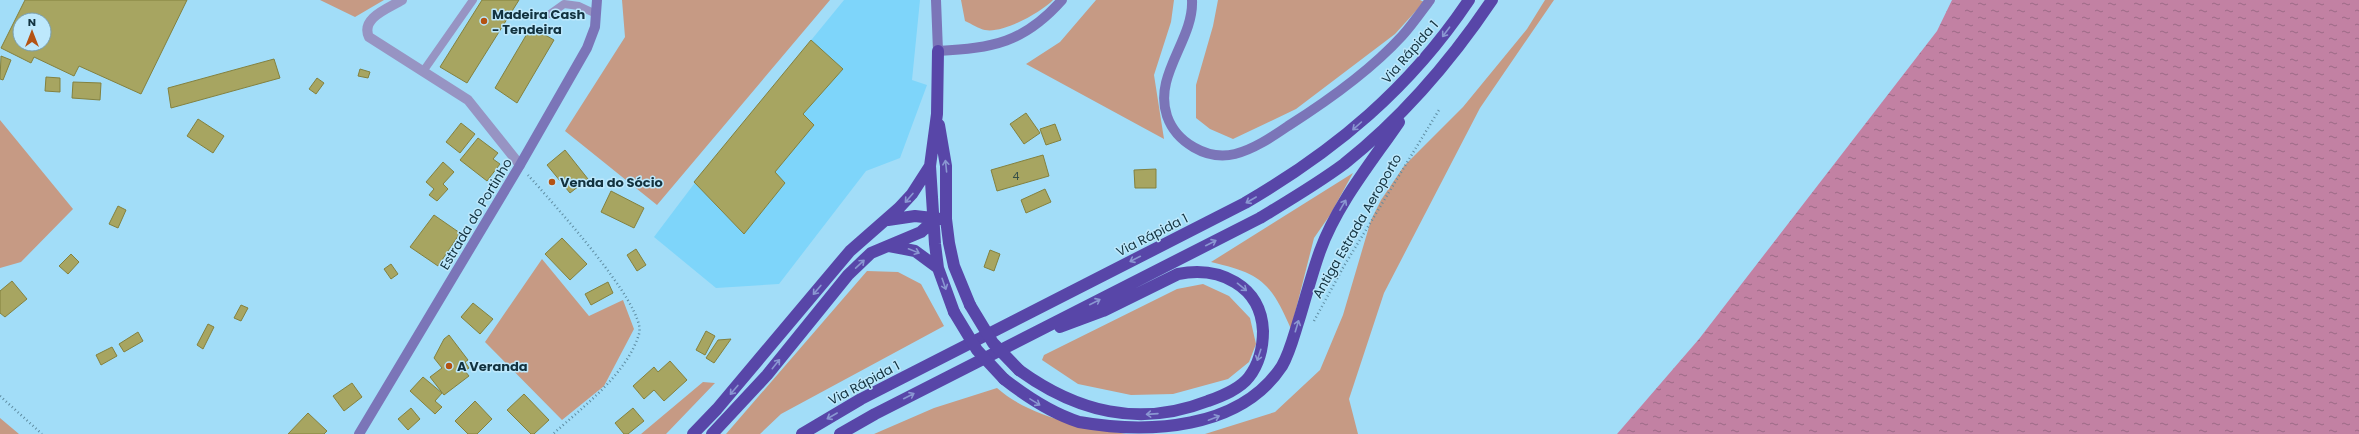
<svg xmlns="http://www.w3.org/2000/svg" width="2359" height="434" font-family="Poppins,sans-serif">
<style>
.built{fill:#7ed5fa}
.green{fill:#c69a84}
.water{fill:url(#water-ripples)}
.building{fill:#a7a561;stroke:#83813f;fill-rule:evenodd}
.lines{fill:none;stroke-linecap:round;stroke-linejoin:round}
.path{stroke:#5e8ca1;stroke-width:2.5;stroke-dasharray:1 3;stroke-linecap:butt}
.lane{stroke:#9794c3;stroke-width:8}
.street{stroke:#9794c3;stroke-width:10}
.secondary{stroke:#7b75b8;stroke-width:10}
.highway{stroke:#5846a8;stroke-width:12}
.highway-bridge{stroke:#5846a8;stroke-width:12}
.oneway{stroke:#8a97d2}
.poi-dot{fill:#b45313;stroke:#bde8fc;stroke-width:1.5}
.labels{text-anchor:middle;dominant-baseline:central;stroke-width:3;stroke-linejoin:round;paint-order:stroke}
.number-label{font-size:11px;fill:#374f48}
.poi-label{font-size:13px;font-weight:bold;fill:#12323f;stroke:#bde8fc;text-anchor:start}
.street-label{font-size:13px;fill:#12323f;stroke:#bde8fc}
</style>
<defs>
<pattern id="water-ripples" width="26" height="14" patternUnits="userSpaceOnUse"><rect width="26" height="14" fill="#c281a3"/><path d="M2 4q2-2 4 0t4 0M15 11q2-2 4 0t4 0" fill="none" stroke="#9c6a86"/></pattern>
</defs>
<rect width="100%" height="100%" fill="#a2ddf8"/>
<path class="built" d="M844,0h76l-8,80 15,5 -27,73 -34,13 -87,113 -63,4 -62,-51 46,-61z"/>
<path class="green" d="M320,0h64l-29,17z
M622,0h208l-173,205 -92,-74 60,-94z
M961,0h92c-11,12 -51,34 -68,30 -6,-1 -13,-6 -20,-9z
M1096,0h78l-3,22 -17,53 10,64 -138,-75 34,-22z
M1218,0h202l4,2 -29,32 -99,75 -63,30 -23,-10 -14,-11v-33l17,-59z
M1545,0h9l-74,108 -96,185 -35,106 9,35h-153l70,-22 45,-42 23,-55 28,-95 10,-20 23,-34 59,-59 64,-78z
M0,120l73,89 -52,53 -21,6z
M1353,173l-23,42 -16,23 -23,91c-21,-48 -30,-55 -80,-67z
M542,259l47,57 34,-16 11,29 -30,57 -42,34 -77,-78z
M867,271l31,1 23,12 23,42 -163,88 -21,20h-34z
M1203,284l26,12 21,22 6,26 -7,18 -21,17 -55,15 -42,1 -53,-11 -36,-24 2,-5 133,-66z
M703,382l12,1 -49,51h-25z
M997,388c34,30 86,38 129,46h-252l60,-26z
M0,418l19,16h-19z"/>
<path class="water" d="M1952,0h407v434h-742l82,-95 238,-308z"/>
<path class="building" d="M25,0h162l-46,94 -62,-28 -5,10 -40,-19 -3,6 -30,-15zM20,20h24v24h-24z
M482,0h37l-52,83 -27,-16z
M531,27l23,13 -37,63 -22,-15z
M811,40l32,29 -40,45 11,11 -39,47 10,11 -41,51 -50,-52z
M1,56l10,4 -8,20 -3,-1z
M274,59l6,19 -109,30 -3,-20z
M360,69l10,3 -2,6 -10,-2z
M46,77l14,1v14l-15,-1z
M317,78l7,5 -8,11 -7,-5z
M73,82l28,1 -1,17 -28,-2z
M1026,113l14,20 -16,11 -14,-20z
M198,119l26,17 -11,17 -26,-17z
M461,123l14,11 -15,19 -14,-11z
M1055,124l6,16 -15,5 -6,-16z
M478,138l20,15 -5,6 7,5 -13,17 -27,-21z
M565,150l23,29 -18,14 -23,-28z
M1043,155l6,21 -52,15 -6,-21z
M443,162l11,10 -11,12 5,5 -11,12 -8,-6 5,-6 -8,-7z
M1156,169v19h-21l-1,-18z
M1045,189l6,13 -25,11 -5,-13z
M611,191l33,17 -10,20 -33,-16z
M118,206l8,4 -8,18 -9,-4z
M434,215l26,18 -22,33 -28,-19z
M562,238l25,26 -17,16 -25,-26z
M636,249l10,16 -9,6 -10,-16z
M990,250l10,4 -6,17 -10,-4z
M71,254l8,8 -11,12 -9,-8z
M391,264l7,10 -7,5 -7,-10z
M12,281l15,18 -22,18 -5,-4v-22z
M608,282l5,11 -22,12 -6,-11z
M473,303l20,16 -13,15 -19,-17z
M241,305l7,3 -7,13 -7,-3z
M208,324l6,3 -11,22 -6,-4z
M706,331l9,5 -10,19 -9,-5z
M138,332l5,9 -19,11 -5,-8z
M449,335l19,25 -3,2 4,6 -4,3 4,5 -25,19 -14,-18 12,-9 -8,-10 10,-19z
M731,339l-17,24 -8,-5 12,-18z
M112,347l5,9 -16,9 -5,-10z
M670,361l17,19 -23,21 -10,-11 -10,9 -11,-13 21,-19 4,5z
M423,377l19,16 -7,8 7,6 -7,7 -25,-23z
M352,383l10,14 -18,14 -11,-15z
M524,394l25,26 -15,14h-3l-24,-24z
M475,401l17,18 -15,15h-9l-13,-13z
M411,408l9,11 -12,11 -10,-11z
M633,408l11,13 -16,13h-4l-9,-11z
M308,413l19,18 -3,3h-36z"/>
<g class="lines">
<path class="path" d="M528,175c21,24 120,132 111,159 -12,40 -56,73 -86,100
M1314,321l30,-55 95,-156
M0,396l42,38"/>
<path class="lane" d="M550,14l14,-10 15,2 17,8
M424,70l49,-70"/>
<path class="street" d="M402,0c-13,8 -42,18 -33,37l99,63 52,65"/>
<path class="secondary" d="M936,0l2,51c55,-3 86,-8 124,-51
M1192,0c2,40 -39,75 -25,116 9,26 40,45 68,38 19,-5 37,-17 53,-28 41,-26 82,-55 114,-90 10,-11 19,-24 28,-36
M359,434l161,-269 67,-117 8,-21 2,-27"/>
<path class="highway" d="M938,51l-1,63 -7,52 5,78 3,24 16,44
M939,125l7,41v53l3,24 5,23 16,39
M888,220l27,-4 26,3
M889,246l26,5 23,17
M1019,370c58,42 120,58 189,31 14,-5 32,-12 41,-24 10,-13 14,-30 14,-46 -2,-46 -44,-65 -85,-57l-75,37 -43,16
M1004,379c23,18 47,34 75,43 69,12 161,8 203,-56 7,-12 11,-27 15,-40 8,-25 14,-50 23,-75 17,-47 51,-88 79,-129
M693,434l24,-25 133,-158 49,-43 13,-14 18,-28
M712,434l55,-59 81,-100 23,-22 50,-21 14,-13
M802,434l59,-35 384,-196c91,-53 165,-115 224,-203
M840,434l35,-20 385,-196c28,-17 57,-34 84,-54 58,-46 107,-103 148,-164"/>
<path class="highway-bridge" d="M970,305l23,38 26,27
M954,312l23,38 27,29"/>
</g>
<defs><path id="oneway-shaft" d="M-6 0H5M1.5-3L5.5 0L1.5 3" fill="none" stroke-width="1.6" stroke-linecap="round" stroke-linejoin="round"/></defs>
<g class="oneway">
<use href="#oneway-shaft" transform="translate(1446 32) rotate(127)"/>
<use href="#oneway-shaft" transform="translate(1357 126) rotate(138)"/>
<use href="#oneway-shaft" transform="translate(946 166) rotate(-96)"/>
<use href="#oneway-shaft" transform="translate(909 198) rotate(131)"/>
<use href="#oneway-shaft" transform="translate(1251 200) rotate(150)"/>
<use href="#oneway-shaft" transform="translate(1343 205) rotate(-60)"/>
<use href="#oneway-shaft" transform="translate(1211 243) rotate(-27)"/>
<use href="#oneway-shaft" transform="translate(914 251) rotate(22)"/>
<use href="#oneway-shaft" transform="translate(1135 259) rotate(153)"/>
<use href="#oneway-shaft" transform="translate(860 264) rotate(-43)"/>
<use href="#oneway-shaft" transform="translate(944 284) rotate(71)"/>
<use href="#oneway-shaft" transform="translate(1242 287) rotate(39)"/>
<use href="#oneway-shaft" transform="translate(817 290) rotate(130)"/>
<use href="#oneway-shaft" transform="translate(1095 302) rotate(-27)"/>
<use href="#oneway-shaft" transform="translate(1297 326) rotate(-73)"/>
<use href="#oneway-shaft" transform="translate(1259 355) rotate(108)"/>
<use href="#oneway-shaft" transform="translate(776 364) rotate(-51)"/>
<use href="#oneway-shaft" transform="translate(734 390) rotate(130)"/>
<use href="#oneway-shaft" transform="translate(909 396) rotate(-27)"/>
<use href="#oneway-shaft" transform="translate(1035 402) rotate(32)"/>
<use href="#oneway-shaft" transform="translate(1152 414) rotate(176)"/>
<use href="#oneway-shaft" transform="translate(832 416) rotate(150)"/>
<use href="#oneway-shaft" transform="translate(1214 418) rotate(-21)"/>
</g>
<g class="poi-dot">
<circle cx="484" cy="21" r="4"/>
<circle cx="552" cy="182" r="4"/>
<circle cx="449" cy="366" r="4"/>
</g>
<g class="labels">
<g class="number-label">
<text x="1016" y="176">4</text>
</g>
<g class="poi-label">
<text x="492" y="14">Madeira Cash<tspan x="492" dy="15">- Tendeira</tspan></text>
<text x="560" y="182">Venda do Sócio</text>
<text x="457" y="366">A Veranda</text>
</g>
<g class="street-label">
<text transform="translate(1410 52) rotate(-49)">Via Rápida 1</text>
<text transform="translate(476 214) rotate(-59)">Estrada do Portinho</text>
<text transform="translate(1357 226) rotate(-60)">Antiga Estrada Aeroporto</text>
<text transform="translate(1152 235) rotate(-27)">Via Rápida 1</text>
<text transform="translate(864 383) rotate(-28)">Via Rápida 1</text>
</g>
</g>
<g transform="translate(32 32)"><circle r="19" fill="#bde8fc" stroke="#799fb0"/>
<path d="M0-3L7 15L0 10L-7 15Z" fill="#b45313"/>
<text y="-6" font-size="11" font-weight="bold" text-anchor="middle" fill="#12323f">N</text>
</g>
</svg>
